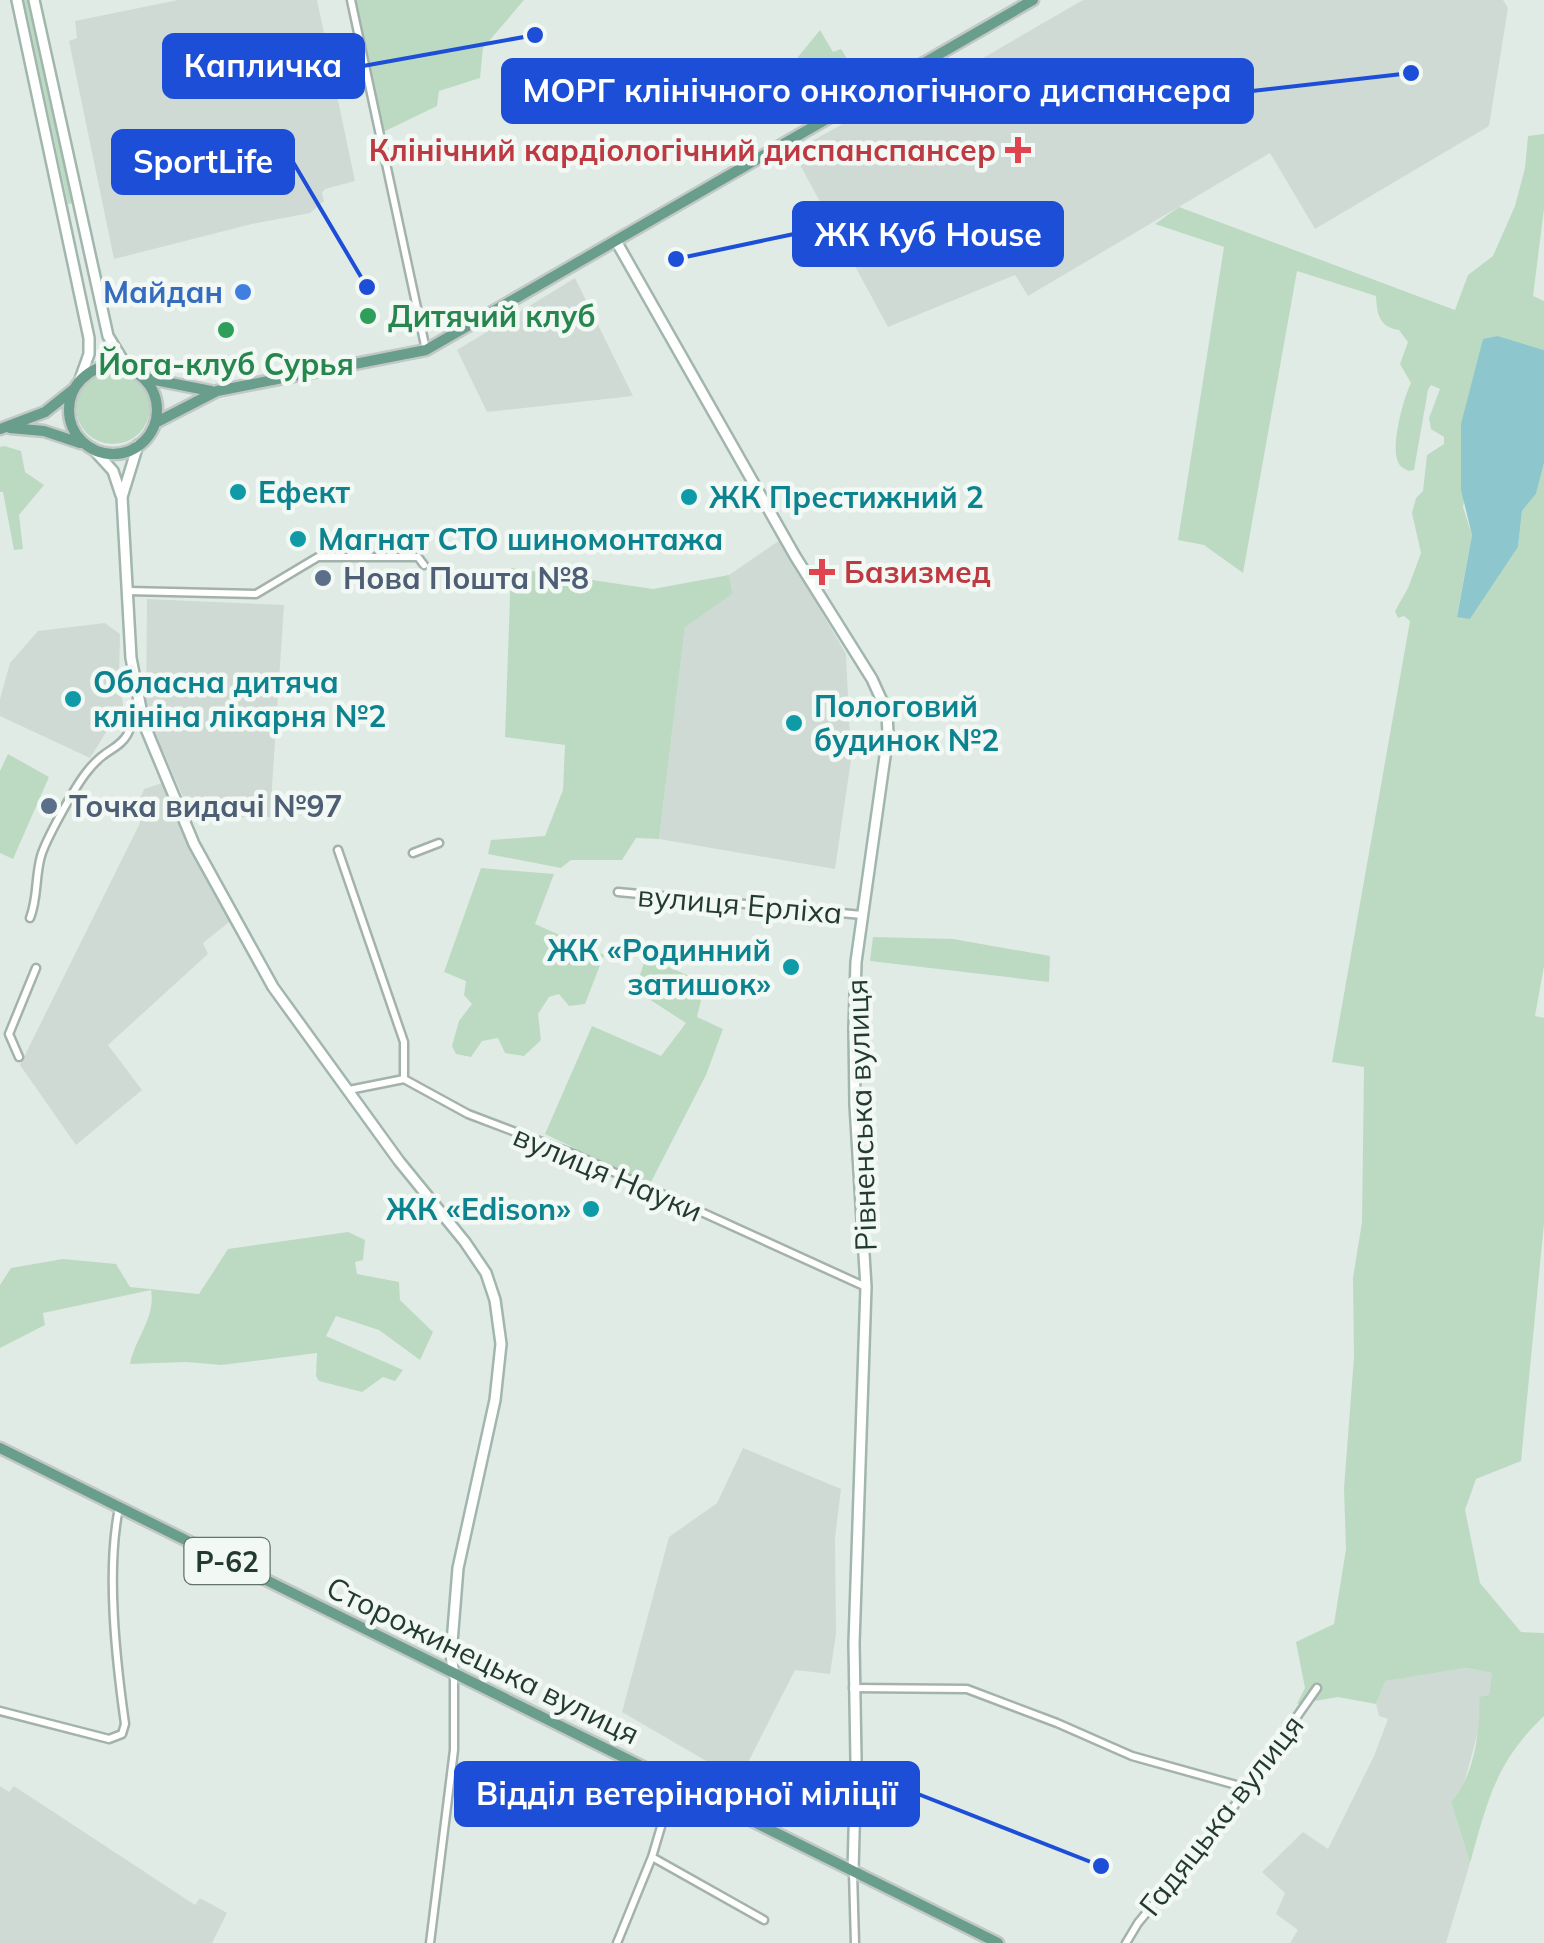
<svg xmlns="http://www.w3.org/2000/svg" width="1544" height="1943" font-family="Mulish,sans-serif">
<style>
.built{fill:#d0dad5}
.green{fill:#bcdac2}
.water{fill:#8dc6cc}
.lines{fill:none;stroke-linecap:round;stroke-linejoin:round}
.street-casing{stroke:#a4b2ac;stroke-width:11}
.secondary-casing{stroke:#a1b6ad;stroke-width:14}
.primary-casing{stroke:#c1c8c6;stroke-width:15}
.street{stroke:#fff;stroke-width:6}
.secondary{stroke:#fff;stroke-width:9}
.primary{stroke:#699d8c;stroke-width:10}
.health-dot{fill:#e0444e;stroke:#f2f8f4;stroke-width:4}
.shop-dot{fill:#3f7fe0;stroke:#f2f8f4;stroke-width:4}
.leisure-dot{fill:#2e9e5b;stroke:#f2f8f4;stroke-width:4}
.culture-dot{fill:#0f9aa8;stroke:#f2f8f4;stroke-width:4}
.service-dot{fill:#5c6f8a;stroke:#f2f8f4;stroke-width:4}
.labels{text-anchor:middle;dominant-baseline:central;stroke-width:9;stroke-linejoin:round;paint-order:stroke}
.shield{fill:#f2f8f4;stroke:#61736c;stroke-width:2.5}
.shield-label{font-size:28px;font-weight:bold;fill:#233a32}
.health-label{font-size:30px;font-weight:bold;fill:#be3a42;stroke:#f2f8f4;text-anchor:end}
.shop-label{font-size:30px;font-weight:bold;fill:#366cbe;stroke:#f2f8f4;text-anchor:end}
.leisure-label{font-size:30px;font-weight:bold;fill:#27864d;stroke:#f2f8f4;text-anchor:start}
.culture-label{font-size:30px;font-weight:bold;fill:#0d838f;stroke:#f2f8f4;text-anchor:start}
.service-label{font-size:30px;font-weight:bold;fill:#4e5e75;stroke:#f2f8f4;text-anchor:start}
.street-label{font-size:30px;fill:#233a32;stroke:#f2f8f4}
.leader{fill:none;stroke:#1d4ed8;stroke-width:4}
.callout-dot{fill:#1d4ed8;stroke:#f2f8f4;stroke-width:4}
.callout{fill:#1d4ed8;stroke:#1d4ed8;stroke-width:4}
.callout-label{font-size:32px;text-anchor:middle;font-weight:bold;fill:#fff}
</style>
<rect width="100%" height="100%" fill="#e1ebe6"/>
<path class="built" d="M178,0h139l38,181 -30,8 -3,4 2,8 -14,12 -58,11 -138,35 -45,-218 8,-3 -2,-17z
M1083,0h420l5,8 -19,118 -174,103 -45,-76 -242,143 -13,-21 -127,52 -95,-175 113,-64 8,10z
M575,278l58,118 -146,16 -30,-62z
M780,540l66,114 5,106 -16,109 -176,-30 26,-213 46,-32 -2,-19z
M147,599l137,6 -14,212h-78l-31,-70 -4,2 -11,-32z
M105,623l15,11 -1,43 4,28 -33,53 -90,-42v-17l10,-36 28,-32z
M165,782l68,137 -30,24 5,11 -100,91 34,45 -66,55 -56,-80 120,-242 -7,-4 11,-30z
M743,1448l98,41 -6,49 1,96 -6,40 -35,-4 -56,110 -117,-68 47,-175 48,-34z
M1466,1668l26,5 -3,22 -10,3 2,23 -19,70 -11,11 19,61 -24,80h-156l8,-13 -22,-16 9,-21 -23,-21 41,-40 25,17 46,-93 14,-37 -9,-3 -3,-12 8,-23z
M0,1786l9,6 5,-6 181,119 5,-7 27,15 -15,30h-212z"/>
<path class="green" d="M24,0h5l44,203 -5,1z
M351,0h173l-41,48 -3,30 -41,13 -2,15 -58,28z
M820,30l13,22 8,-3 16,26 -80,46 -13,-22z
M1544,134v75l-11,87 11,5v49l-46,-14 -35,171 9,28 -15,81 13,3 48,-72 4,-36 14,-17 8,-31v503l-9,50 9,2v205l-23,238 -45,18 -11,31 15,73 41,49 23,1v83c-49,47 -56,84 -74,147l-19,-61c23,-24 30,-73 28,-105l10,-2 3,-22 -26,-5 -81,13 -9,23 -38,-7 -41,7 8,-16 -9,-46 38,-18 12,-75 -2,-61 10,-131 -1,-79 9,-56 2,-155 -32,-5 78,-441 -6,-5 -6,2 -3,-7 13,-23 13,-35 -9,-40 4,-15 7,-7 4,-36 17,-11v-7l-13,-8 -2,-11 11,-29 -9,-4 -3,5 -14,80 -5,1c-6,-3 -10,-4 -12,-12 -5,-17 6,-60 14,-76l-11,-19 8,-22 -9,-12c-20,-3 -22,-16 -23,-34l-79,-25 -54,302 -39,-28 -26,-5 46,-293 -69,-23 24,-17 276,103 13,-35 25,-19 22,-50 10,-38 3,-32z
M76 407a37 37 0 1 1 74 0a37 37 0 1 1-74 0Z
M4,446l17,5 4,21 19,13 -25,30 4,34 -9,1 -11,-58h-3v-45z
M511,568l142,21 76,-14 3,19 -47,33 -26,212 -23,-1 -14,22h-51l-10,8 -73,-14 3,-14 54,-4 18,-46 2,-45 -60,-8z
M8,754l41,23 -36,82 -13,-6v-82z
M481,868l73,6 -19,50 69,31 -19,49 -16,2 -10,-12 -10,3 -11,17 3,26 -17,16 -19,-3 -7,-15 -16,3 -11,16 -15,-3 -4,-8 7,-25 13,-17 -8,-9 2,-14 -22,-9z
M873,937l80,2 97,17 -1,26 -179,-21z
M646,957l59,26 -8,34 26,12 -17,46 -56,109 -105,-50 47,-108 69,30 25,-33 -51,-33z
M348,1232l17,8 -2,20 -8,2 2,12 42,8 1,18 33,32 -13,28 -41,-30 -43,-14 -10,20 77,34 -8,11 -12,-4 -21,15 -43,-11 -3,-5 1,-23 -96,12 -35,-3 -56,2c5,-26 26,-46 21,-74l-108,23 2,12 -45,23v-63l11,-17 52,-9 53,5 14,23 69,7 29,-45z"/>
<path class="water" d="M1498,336l46,14v113l-8,31 -14,17 -4,36 -48,72 -13,-2 15,-82 -11,-45v-66l22,-85z"/>
<g class="lines">
<g class="street-casing">
<path id="street" d="M351,0l75,350
M128,591l128,3 62,-37h100l6,8
M338,850l66,192v37
M413,853l26,-10
M618,892l244,23
M30,918c8,-20 5,-41 11,-62 5,-17 34,-69 45,-83 28,-37 42,-14 51,-74
M19,1057l-10,-23 27,-66
M349,1090l55,-11 64,35 108,41 290,132
M853,1688l114,1 90,34 75,33 115,32
M0,1711l109,28 13,-5 3,-10c-9,-64 -19,-153 -6,-216
M652,1857l112,63
M853,1872l2,71
M430,1943l24,-193v-75
M617,1943l35,-86 22,-74
M1126,1943l12,-20 92,-111 87,-124"/>
</g>
<g class="secondary-casing">
<path id="secondary" d="M17,0l72,338v16l-10,28
M34,0l74,336 20,33
M616,241l179,315 77,123 15,33 1,23 -32,227 -2,67 1,76 11,182 -12,356 2,117 -3,111
M138,445l-16,52 9,161 13,66 50,120 79,143 126,174 66,81 21,31 9,27 6,44 -6,56 -37,168 -7,87 3,20
M94,450l19,21 8,24"/>
</g>
<g class="primary-casing">
<path id="primary" d="M69 410a44 44 0 1 1 88 0a44 44 0 1 1-88 0Z
M145,378l66,13
M155,423l62,-32 209,-41 607,-350
M10,428l34,3 36,12
M0,429l45,-17 29,-23
M0,1448l998,495"/>
</g>
<use href="#street" class="street"/>
<use href="#secondary" class="secondary"/>
<use href="#primary" class="primary"/>
</g>
<g class="health-dot">
<path d="M1013 135h10v10h10v10h-10v10h-10v-10h-10v-10h10z"/>
<path d="M817 557h10v10h10v10h-10v10h-10v-10h-10v-10h10z"/>
</g>
<circle class="shop-dot" cx="243" cy="292" r="10"/>
<g class="leisure-dot">
<circle cx="368" cy="316" r="10"/>
<circle cx="226" cy="330" r="10"/>
</g>
<g class="culture-dot">
<circle cx="238" cy="492" r="10"/>
<circle cx="689" cy="497" r="10"/>
<circle cx="298" cy="539" r="10"/>
<circle cx="73" cy="699" r="10"/>
<circle cx="794" cy="723" r="10"/>
<circle cx="791" cy="967" r="10"/>
<circle cx="591" cy="1209" r="10"/>
</g>
<g class="service-dot">
<circle cx="323" cy="578" r="10"/>
<circle cx="49" cy="806" r="10"/>
</g>
<g class="labels">
<rect class="shield" x="184.5" y="1538" width="85" height="46" rx="8"/>
<g class="shield-label">
<text x="227" y="1561">Р-62</text>
</g>
<g class="health-label">
<text x="996" y="150">Клінічний кардіологічний диспанспансер</text>
<text x="844" y="572" text-anchor="start">Базизмед</text>
</g>
<g class="shop-label">
<text x="223" y="292">Майдан</text>
</g>
<g class="leisure-label">
<text x="388" y="316">Дитячий клуб</text>
<text x="226" y="364" text-anchor="middle">Йога-клуб Сурья</text>
</g>
<g class="culture-label">
<text x="258" y="492">Ефект</text>
<text x="709" y="497">ЖК Престижний 2</text>
<text x="318" y="539">Магнат СТО шиномонтажа</text>
<text x="93" y="682">Обласна дитяча<tspan x="93" dy="34">клініна лікарня №2</tspan></text>
<text x="814" y="706">Пологовий<tspan x="814" dy="34">будинок №2</tspan></text>
<text x="771" y="950" text-anchor="end">ЖК «Родинний<tspan x="771" dy="34">затишок»</tspan></text>
<text x="571" y="1209" text-anchor="end">ЖК «Edison»</text>
</g>
<g class="service-label">
<text x="343" y="578">Нова Пошта №8</text>
<text x="69" y="806">Точка видачі №97</text>
</g>
<g class="street-label">
<text transform="translate(740 904) rotate(5)">вулиця Ерліха</text>
<text transform="translate(861 1115) rotate(-92)">Рівненська вулиця</text>
<text transform="translate(608 1173) rotate(23)">вулиця Науки</text>
<text transform="translate(483 1660) rotate(26)">Сторожинецька вулиця</text>
<text transform="translate(1221 1815) rotate(-52)">Гадяцька вулиця</text>
</g>
</g>
<path class="leader" d="M535 35L363 66M1411 73L1252 91M367 287L293 162M676 259L794 234M1101 1866L918 1794"/>
<g class="callout-dot">
<circle cx="535" cy="35" r="10"/>
<circle cx="1411" cy="73" r="10"/>
<circle cx="367" cy="287" r="10"/>
<circle cx="676" cy="259" r="10"/>
<circle cx="1101" cy="1866" r="10"/>
</g>
<g class="callout">
<rect x="164" y="35" width="199" height="62" rx="10"/>
<rect x="503" y="60" width="749" height="62" rx="10"/>
<rect x="113" y="131" width="180" height="62" rx="10"/>
<rect x="794" y="203" width="268" height="62" rx="10"/>
<rect x="456" y="1763" width="462" height="62" rx="10"/>
</g>
<g class="callout-label">
<text x="263" y="77">Капличка</text>
<text x="877" y="102">МОРГ клінічного онкологічного диспансера</text>
<text x="203" y="173">SportLife</text>
<text x="928" y="246">ЖК Куб House</text>
<text x="687" y="1805">Відділ ветерінарної міліції</text>
</g>
</svg>
